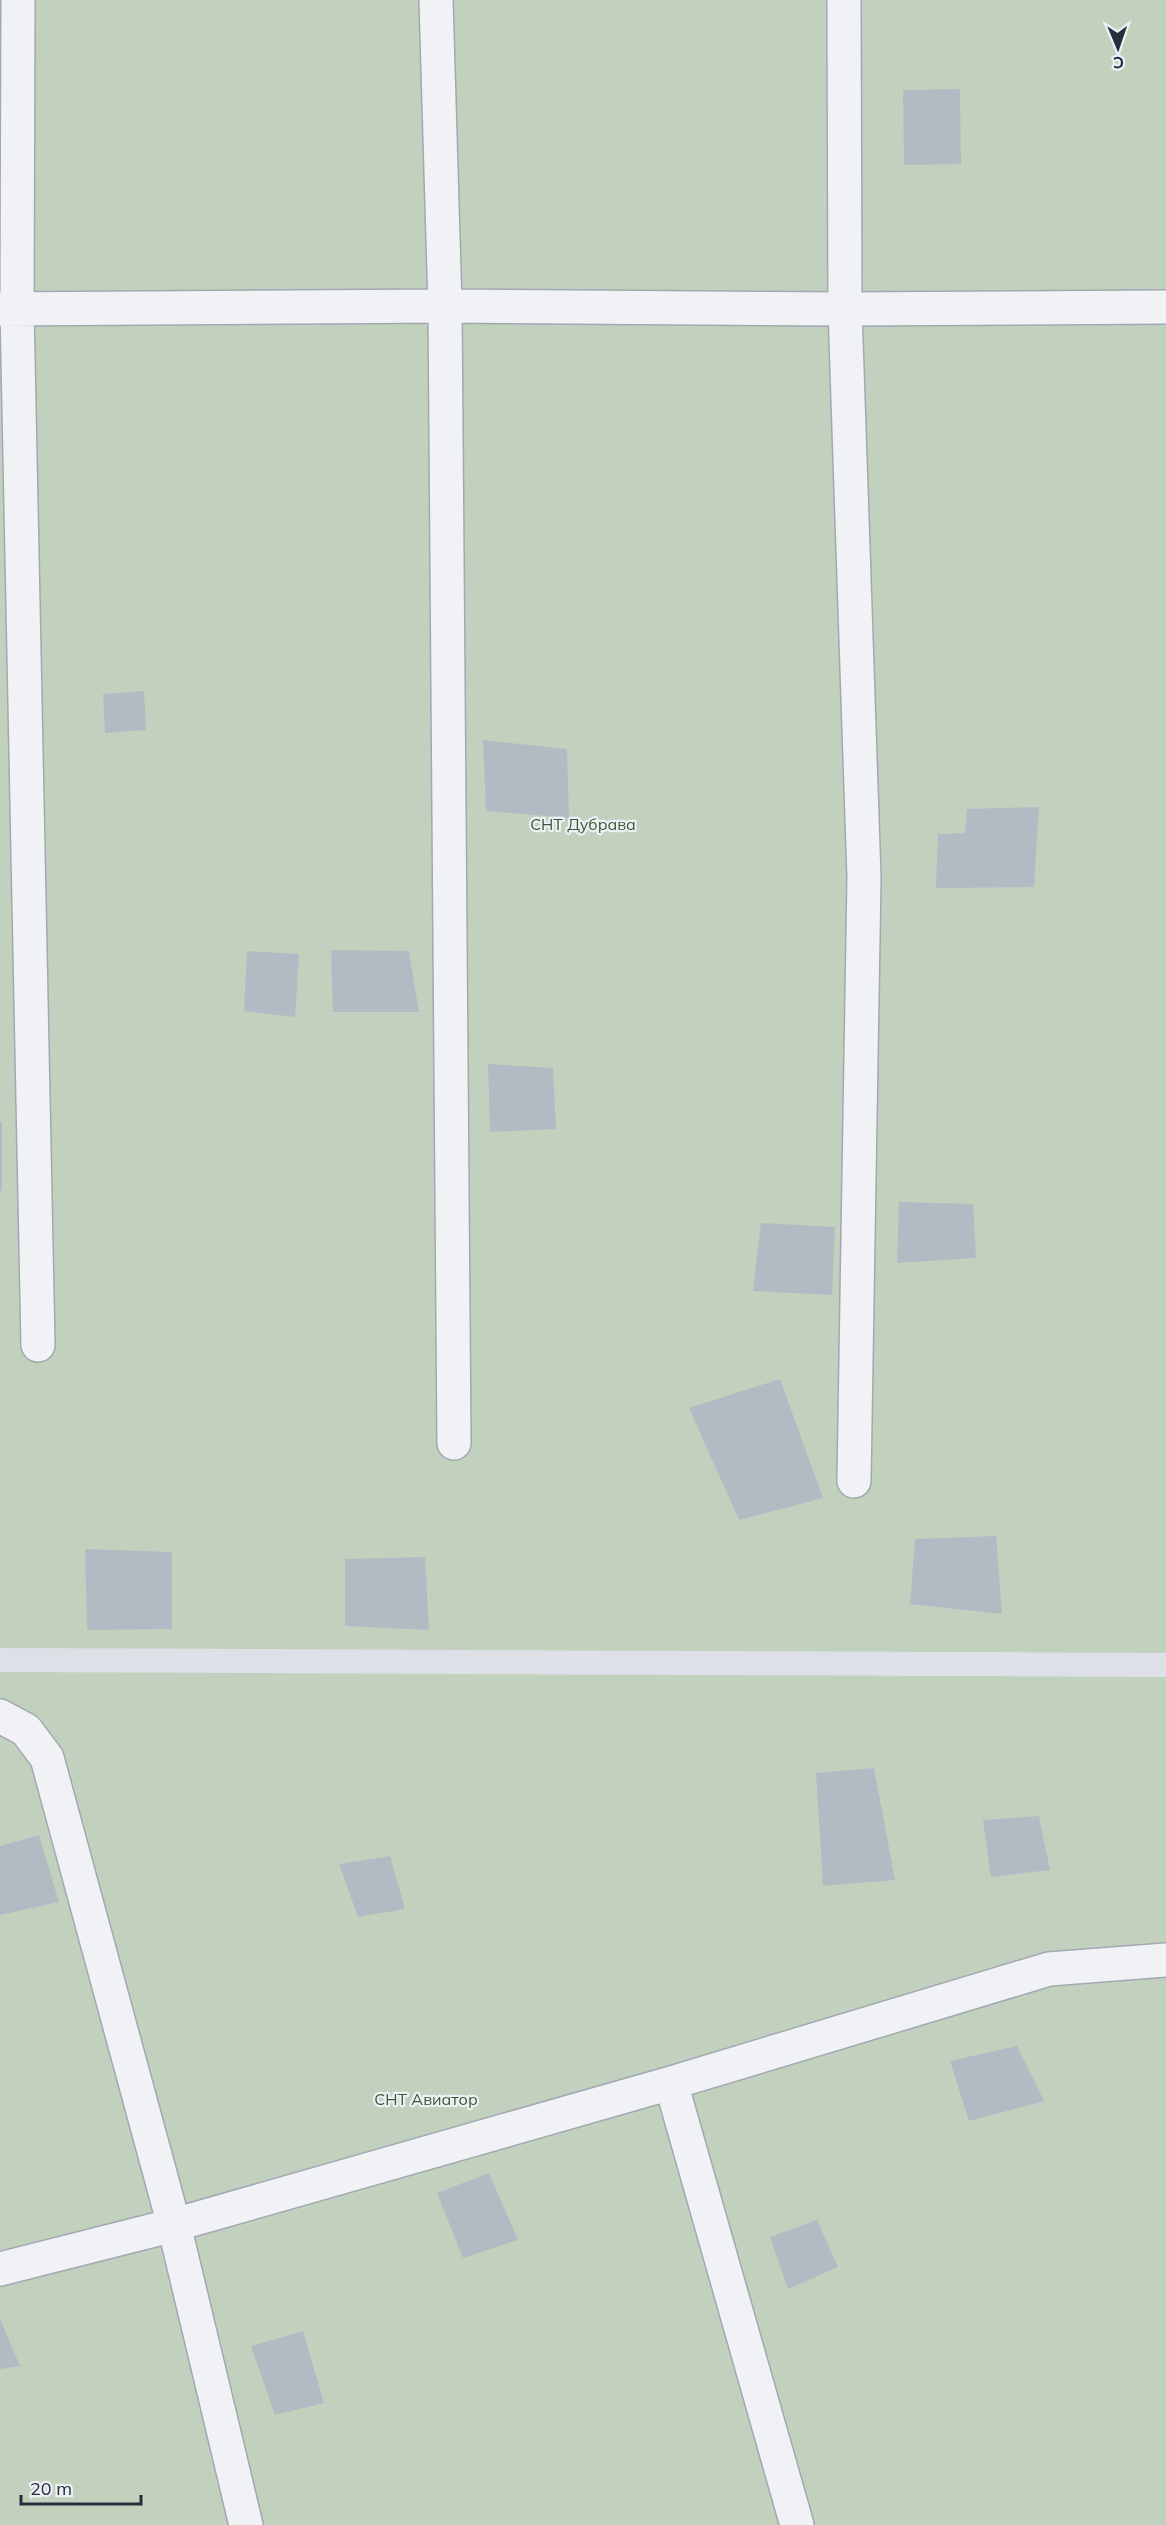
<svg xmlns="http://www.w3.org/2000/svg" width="1166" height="2525" font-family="Mulish,sans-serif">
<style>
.green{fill:#c2d1be}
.building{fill:#b4bac4}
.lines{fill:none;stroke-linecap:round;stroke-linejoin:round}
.street-casing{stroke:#a2a8b1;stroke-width:36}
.street{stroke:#f0f2f6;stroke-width:33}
.labels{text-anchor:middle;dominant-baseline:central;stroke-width:4.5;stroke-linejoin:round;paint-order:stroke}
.park-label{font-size:16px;fill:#395a34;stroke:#edf0f5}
</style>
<rect width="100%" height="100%" fill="#dde1e7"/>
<path class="green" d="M0,0h1166v1653l-1166,-5z
M0,1672l1166,5v848h-1166z"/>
<path class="building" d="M960,89l1,75 -57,1 -1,-75z
M144,691l2,39 -41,3 -2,-39z
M483,740l84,9 2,69 -83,-7z
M1039,807l-5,80 -98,1 2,-54 27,-1 2,-24z
M331,950l78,1 10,61h-86z
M247,951l52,3 -4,63 -51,-6z
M488,1064l65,4 3,61 -66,3z
M0,1122h2v69h-2z
M899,1202l74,2 3,54 -79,5z
M761,1223l74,4 -3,68 -79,-4z
M780,1379l43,119 -84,22 -50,-112z
M996,1536l6,78 -92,-10 5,-65z
M85,1549l87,3v77l-85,1z
M425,1557l4,73 -84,-4v-67z
M874,1768l21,112 -72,6 -7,-113z
M1039,1816l11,54 -59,7 -8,-57z
M39,1835l20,67 -59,13v-69z
M390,1856l15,53 -47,8 -19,-53z
M1017,2046l27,55 -75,20 -19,-60z
M489,2173l29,67 -55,18 -26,-65z
M817,2220l21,47 -50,22 -18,-52z
M0,2319l20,47 -20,3z
M303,2331l21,72 -49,12 -24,-69z"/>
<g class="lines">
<g class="street-casing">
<path id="street" d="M18,0l-1,308 21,1037
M436,0l9,306 9,1137
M844,0l1,309 19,568 -10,604
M0,309l445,-3 400,3 321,-2
M0,1716l26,14 21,28 127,467 72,300
M671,2083l126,442
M0,2269l174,-44 497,-142 378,-114 117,-9"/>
</g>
<use href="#street" class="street"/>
</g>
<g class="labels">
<g class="park-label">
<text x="583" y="824">СНТ Дубрава</text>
<text x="426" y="2099">СНТ Авиатор</text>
</g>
</g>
<g transform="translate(1118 48) rotate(178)" stroke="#edf0f5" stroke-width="4.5" paint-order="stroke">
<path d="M0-4.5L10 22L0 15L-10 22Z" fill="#262e3e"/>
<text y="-9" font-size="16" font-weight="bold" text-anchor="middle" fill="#262e3e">С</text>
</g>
<path d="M21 2495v9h120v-9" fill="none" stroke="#262e3e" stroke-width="3"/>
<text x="30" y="2495" font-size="18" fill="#262e3e" stroke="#edf0f5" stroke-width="4.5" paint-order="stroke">20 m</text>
</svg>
